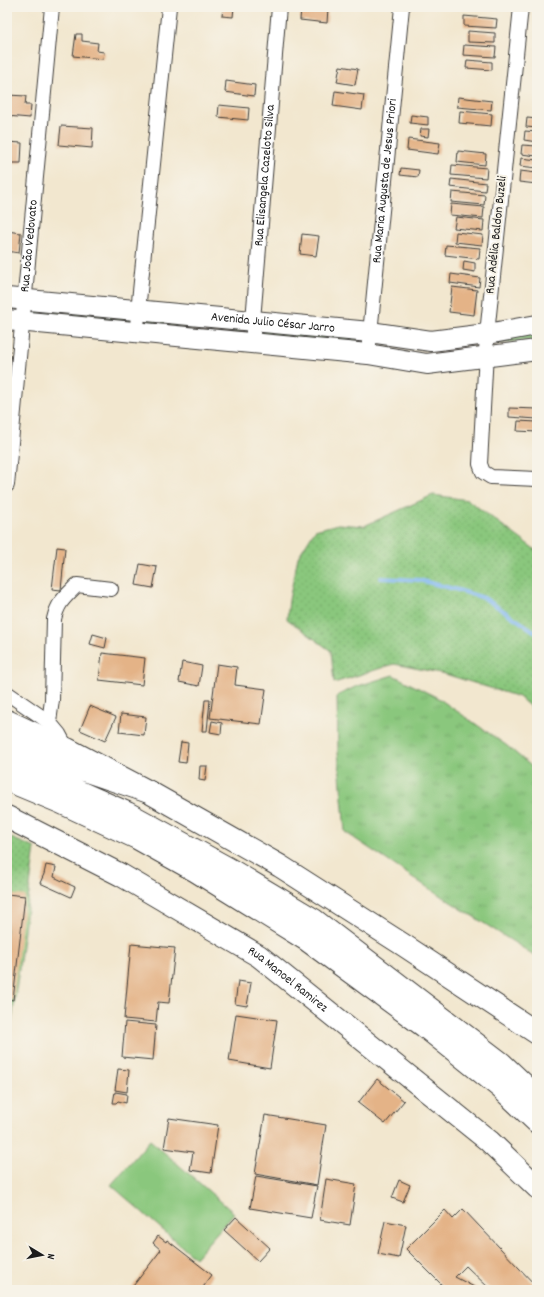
<svg xmlns="http://www.w3.org/2000/svg" width="544" height="1297" font-family="Dekko,sans-serif">
<style>
.grass{fill:url(#grass-tufts);stroke:#53724c}
.park{fill:url(#park-dots);stroke:#53724c}
.pitch{fill:#8ac77d;stroke:#53724c}
.lines{fill:none;stroke-linecap:round;stroke-linejoin:round}
.stream{stroke:#85baf3;stroke-width:4}
.building{fill:#e4b387}
.street-casing{stroke:#3c3a37;stroke-width:16}
.secondary-casing{stroke:#3c3a37;stroke-width:22}
.primary-casing{stroke:#3c3a37;stroke-width:24}
.highway-casing{stroke:#3c3a37;stroke-width:24}
.street{stroke:#fff;stroke-width:14}
.secondary{stroke:#fff;stroke-width:20}
.primary{stroke:#fff;stroke-width:22}
.highway{stroke:#fff;stroke-width:22}
.labels{text-anchor:middle;dominant-baseline:central;stroke-width:4;stroke-linejoin:round;paint-order:stroke}
.street-label{font-size:13px;fill:#1c1c1c;stroke:#f7f3e8}
</style>
<defs>
<pattern id="grass-tufts" width="24" height="20" patternUnits="userSpaceOnUse"><rect width="24" height="20" fill="#8ac77d"/><path d="M3 7l-1-3M5 7V3M7 7l1-3M15 17l-1-3M17 17v-4M19 17l1-3" fill="none" stroke="#76aa6b"/></pattern>
<pattern id="park-dots" width="8" height="8" patternUnits="userSpaceOnUse"><rect width="8" height="8" fill="#8ac77d"/><path d="M2 2h.1M6 6h.1" fill="none" stroke="#76aa6b" stroke-width="1.8" stroke-linecap="round"/></pattern>
</defs>
<rect width="100%" height="100%" fill="#f7f3e8"/>
<filter id="ink" filterUnits="userSpaceOnUse"><feTurbulence type="fractalNoise" baseFrequency=".025" numOctaves="2"/><feDisplacementMap in="SourceGraphic" scale="8" xChannelSelector="R" yChannelSelector="G"/><feConvolveMatrix kernelMatrix="1 2 1 2 8 2 1 2 1" color-interpolation-filters="sRGB"/></filter>
<filter id="wash" filterUnits="userSpaceOnUse"><feTurbulence type="fractalNoise" baseFrequency=".012" numOctaves="4" result="noise"/><feDisplacementMap in="SourceGraphic" scale="16" xChannelSelector="R" yChannelSelector="G"/><feGaussianBlur stdDeviation="0.9" result="paint"/><feColorMatrix in="noise" values="0 0 0 0 0 0 0 0 0 0 0 0 0 0 0 0 0 1.4 0 .05"/><feComposite in="paint" operator="in"/></filter>
<g filter="url(#wash)">
<rect width="100%" height="100%" fill="#f2e7cf"/>
<path class="grass" d="M34,309l97,8 -1,5 -96,-7z
M145,317l96,10 -1,6 -96,-10z
M261,324l97,12 -1,9 -97,-12z
M537,331v9l-37,3 -1,-8z
M393,675l45,23 68,47 31,26v186l-110,-70 -82,-55 -7,-80 -1,-56 18,-9z"/>
<path class="park" d="M433,495l35,5 69,51v162l-18,-16 -74,-23 -51,-10 -60,19 -3,-32 -44,-32 2,-19 9,-43 17,-27 23,-6 26,2z
M7,836l28,12 -28,211z"/>
<path class="pitch" d="M150,1140l84,73 -39,45 -84,-73z"/>
<g class="lines">
<path class="stream" d="M381,578l38,2 39,10 26,8 53,35"/>
</g>
<g id="blocks">
<path class="building" d="M223,7h11l-1,10 -11,-1z
M301,7h27l-1,16 -27,-3z
M464,16l33,3 -1,9 -32,-2z
M468,31l27,2v10l-27,-1z
M76,34h6v7l16,2 -1,8 7,1 -1,7 -30,-3z
M464,45l32,2 -1,10 -32,-2z
M467,60l25,2v8l-26,-2z
M340,66l18,3 -3,16 -18,-3z
M226,81l29,4 -1,11 -29,-4z
M335,91l29,4 -2,15 -29,-4z
M7,95l19,1 -1,9h6l-1,13 -23,-2z
M458,97l34,4 -1,9 -34,-3z
M219,105l30,3 -1,12 -30,-3z
M460,111l32,3 -1,12 -32,-3z
M411,115l17,2v8l-18,-2z
M527,118l10,1v9l-11,-1z
M61,126l32,2 -1,20 -33,-3z
M421,129h8l-1,8 -8,-1z
M525,131l12,1v10l-13,-2z
M408,139l32,4 -2,11 -31,-4z
M7,142l15,1 -1,20h-14z
M522,145l15,1v10l-16,-2z
M458,151l28,3 -1,11 -28,-3z
M521,158l16,2v8l-17,-2z
M452,165l35,3 -1,10 -35,-3z
M401,168l18,2 -1,7 -18,-2z
M520,171l17,2v11l-18,-2z
M451,179l35,4 -1,8 -35,-4z
M452,192l33,3 -1,10 -33,-3z
M451,204l33,3 -1,11 -33,-3z
M456,217l28,3 -1,11 -29,-3z
M7,231l14,2 -2,20 -12,-2z
M456,232l27,3 -1,10 -27,-3z
M302,234l17,2 -3,20 -16,-2z
M446,245l34,3 -1,11 -34,-4z
M464,261l11,2v9l-12,-2z
M451,274l29,4 -1,9 -29,-4z
M452,287l25,3 -3,25 -25,-3z
M509,408l28,1v10l-28,-2z
M518,421l19,1v10l-20,-1z
M57,547l8,1 -4,42 -9,-1z
M140,564l17,3 -4,21 -17,-3z
M93,634l14,4 -2,10 -15,-4z
M102,653l43,5 -3,27 -43,-5z
M182,662l20,4 -3,20 -20,-4z
M217,664l20,3 -2,18 31,4 -5,35 -51,-6z
M205,700h5l-3,31h-5z
M90,706l26,11 -11,24 -25,-11z
M121,714l25,3 -2,18 -25,-3z
M212,721l10,2 -1,11 -11,-2z
M181,742l7,1 -2,20 -8,-1z
M200,766h7l-2,15 -6,-1z
M46,865l10,2 -2,10 21,10 -4,10 -31,-14 4,-9z
M7,894l18,2 -12,104 -6,-1z
M131,944l44,4 -6,55 -11,-1 -2,20 -32,-3z
M238,981l13,2 -4,23 -12,-2z
M236,1014l41,6 -7,48 -41,-7z
M125,1022l31,3 -3,35 -31,-3z
M118,1069l11,1 -2,22 -12,-2z
M377,1079l27,22 -19,23 -27,-21z
M115,1092l12,2 -1,9 -8,-2 -2,2h-3z
M265,1115l61,10 -9,60 -62,-11z
M169,1118l49,7 -7,48 -21,-3 3,-18 -29,-4z
M256,1176l61,10 -6,32 -61,-10z
M326,1179l30,5 -6,41 -30,-5z
M399,1180l11,5 -7,17 -11,-4z
M463,1209l74,78v3h-46l-25,-24 -11,11 25,13h-37l2,-2 -39,-39 39,-39 8,9z
M236,1217l34,31 -12,13 -34,-31z
M385,1221l21,4 -7,33 -21,-4z
M158,1236l8,6 1,-2 45,35 -11,15h-71l31,-40 -8,-7z"/>
</g>
</g>
<g filter="url(#ink)">
<use href="#blocks" fill-opacity="0" stroke="#3c3a37" stroke-width="1"/>
<g class="lines">
<g class="street-casing">
<g id="street">
<path d="M521,7l-34,327 -7,130 3,8 8,5 46,2"/>
<path d="M137,331l1,-20 31,-304"/>
<path id="s1" d="M253,344v-24l26,-313"/>
<path id="s2" d="M368,354l34,-347"/>
<path id="s3" d="M7,485l45,-478"/>
<path d="M7,693l42,29 10,12 8,15"/>
<path d="M49,722l3,-22 2,-81c4,-17 11,-22 23,-34l34,4"/>
</g>
</g>
<g class="secondary-casing">
<g id="secondary">
<path id="s4" d="M7,298l363,34 61,9 56,-7 50,-9"/>
<path d="M7,320l361,34 59,10 110,-14"/>
</g>
</g>
<g class="primary-casing">
<g id="primary">
<path d="M7,721l60,28 82,43 131,74 122,78 135,89"/>
<path id="s5" d="M7,817l114,58 138,81 230,185 48,46"/>
</g>
</g>
<g class="highway-casing">
<path id="highway" d="M7,744l142,48
M7,760l120,53 102,56 85,51 187,143 36,34
M7,780l53,22 77,36 59,33 111,69 117,86 77,62 36,34"/>
</g>
<use href="#street" class="street"/>
<use href="#secondary" class="secondary"/>
<use href="#primary" class="primary"/>
<use href="#highway" class="highway"/>
</g>
</g>
<g class="labels">
<g class="street-label">
<text stroke="none"><textPath href="#s1" startOffset="169">Rua Elisangela Cazeloto Silva</textPath></text>
<text stroke="none"><textPath href="#s2" startOffset="174">Rua Maria Augusta de Jesus Priori</textPath></text>
<text transform="translate(497 235) rotate(-84)">Rua Adélia Baldon Buzeli</text>
<text stroke="none"><textPath href="#s3" startOffset="240">Rua João Vedovato</textPath></text>
<text stroke="none"><textPath href="#s4" startOffset="267">Avenida Julio César Jarro</textPath></text>
<text stroke="none"><textPath href="#s5" startOffset="325">Rua Manoel Ramirez</textPath></text>
</g>
</g>
<rect width="544" height="1297" fill="none" stroke="#f7f3e8" stroke-width="24"/>
<g transform="translate(42 1255) rotate(100)" stroke="#f7f3e8" stroke-width="3" paint-order="stroke">
<path d="M0-3L7 15L0 10L-7 15Z" fill="#1c1c1c"/>
<text y="-6" font-size="11" font-weight="bold" text-anchor="middle" fill="#1c1c1c">N</text>
</g>
</svg>
